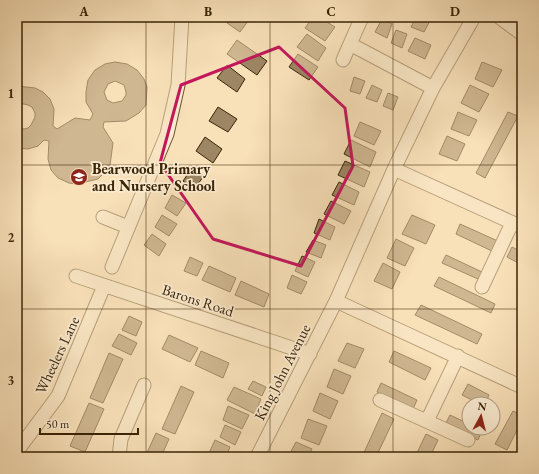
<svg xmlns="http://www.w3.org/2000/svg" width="539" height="474" font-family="'EB Garamond',serif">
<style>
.building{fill:#9d8663;stroke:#3a2406;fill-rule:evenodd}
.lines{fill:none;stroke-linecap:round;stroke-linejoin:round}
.minor-casing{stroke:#6a5332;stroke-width:15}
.minor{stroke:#faebd1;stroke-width:13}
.marked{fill:none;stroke:#c2185b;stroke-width:3;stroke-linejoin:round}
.grid{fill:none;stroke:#3a2406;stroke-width:1;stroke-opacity:0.55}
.labels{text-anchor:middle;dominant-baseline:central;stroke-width:3.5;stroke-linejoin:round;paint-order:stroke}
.poi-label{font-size:15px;font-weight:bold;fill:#3a2406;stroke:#faebd1;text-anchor:start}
.street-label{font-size:15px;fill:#3a2406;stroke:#faebd1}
.neatline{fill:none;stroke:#3a2406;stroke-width:1.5}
.grid-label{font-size:13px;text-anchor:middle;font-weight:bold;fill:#3a2406}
</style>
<rect width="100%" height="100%" fill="#f8e0b8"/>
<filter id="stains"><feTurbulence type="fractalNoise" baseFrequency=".005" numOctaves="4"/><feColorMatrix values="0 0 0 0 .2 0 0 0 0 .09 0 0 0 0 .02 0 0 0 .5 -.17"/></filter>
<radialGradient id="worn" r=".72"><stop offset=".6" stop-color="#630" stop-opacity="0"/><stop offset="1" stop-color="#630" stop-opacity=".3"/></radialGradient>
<path class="building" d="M232,17h19l-11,15 -13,-9z
M313,17h6l16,10 -10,14 -20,-13z
M416,17h16l-8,15 -13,-5z
M382,19l10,5 -5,14 -12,-6z
M396,30l11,4 -5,14 -11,-5z
M307,34l19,14 -8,13 -21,-14z
M415,38l16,7 -6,14 -17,-8z
M237,40l30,21 -10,14 -30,-21z
M298,54l20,13 -9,13 -20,-13z
M115,62l12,2 10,6 7,9 3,8 -1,18 -7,8 -13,8 -22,1 -1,5 10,16 -3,22 -4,6 -8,8 -21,5 -8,-1 -11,-5 -7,-8 -3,-11 1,-18 -5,-1 -6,6 -10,3 -11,-1v-20l7,1 4,-1 3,-3 4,-8v-4l-3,-6 -4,-2 -4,-1 -7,1v-19l18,2 8,4 7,7 4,10 -1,17 4,3 18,-11 15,2 3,-6 -7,-12v-10l2,-12 7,-10 10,-6zM115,81l9,4 2,7v3l-4,6 -9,2 -6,-3 -3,-8 4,-8z
M482,62l20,8 -9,17 -18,-8z
M227,65l18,14 -8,13 -20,-14z
M354,77l11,4 -5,13 -10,-3z
M372,85l10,5 -5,12 -11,-4z
M470,85l19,9 -10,18 -18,-9z
M388,93l10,4 -5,13 -10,-4z
M218,107l19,12 -9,13 -19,-11z
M458,112l19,8 -8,16 -18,-7z
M508,112l10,4 -33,62 -9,-5z
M360,122l21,9 -7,14 -20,-9z
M447,136l18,8 -8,17 -18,-7z
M205,137l17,12 -9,14 -17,-12z
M351,140l25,12 -6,15 -26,-13z
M345,161l25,11 -6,15 -26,-12z
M192,168l12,8 -10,13 -11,-8z
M339,182l20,10 -5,13 -22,-10z
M172,195l14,8 -9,13 -12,-8z
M522,197v10l-4,-1z
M331,201l20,10 -7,13 -20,-10z
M162,215l15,9 -8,12 -14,-9z
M412,215l23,10 -9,19 -24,-10z
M319,219l16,8 -5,13 -16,-7z
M460,224l40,18 -6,10 -38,-18z
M152,234l14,10 -7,12 -15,-11z
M396,239l18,9 -9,18 -18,-8z
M313,240l13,5 -5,13 -15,-6z
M512,247l10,5v13l-15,-8z
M446,255l36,17 -4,7 -36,-16z
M302,256l13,6 -7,15 -13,-6z
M190,257l13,6 -6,13 -13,-5z
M383,263l17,9 -8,17 -18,-8z
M209,266l27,12 -6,14 -28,-12z
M292,275l15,7 -6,12 -14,-6z
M439,277l56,27 -4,9 -57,-27z
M241,281l28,13 -5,13 -29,-12z
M421,305l61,29 -5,10 -62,-29z
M129,316l13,6 -6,14 -14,-6z
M119,334l18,9 -6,12 -19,-9z
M169,335l29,13 -8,14 -28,-13z
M347,343l17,6 -9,19 -17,-7z
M201,351l28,12 -6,15 -28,-13z
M394,351l37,17 -6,12 -36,-18z
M109,353l14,6 -20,44 -13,-5z
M334,369l17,7 -8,18 -16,-7z
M253,381l13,6 -4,9 -14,-7z
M381,383l36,17 -4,9 -36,-17z
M468,384l21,11 -4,9h-5l-18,-9z
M181,386l13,6 -19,42 -13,-5z
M234,387l27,12 -6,15 -28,-14z
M320,393l18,8 -8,18 -17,-8z
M89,403l15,6 -19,43 -15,-6z
M228,406l21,9 -7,14 -19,-9z
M513,411l9,4v5l-15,30 -12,-6z
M382,413l12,6 -18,38h-14z
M450,415l19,9v4h8l5,2 -4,10 -33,-15z
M308,419l19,7 -8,19 -18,-7z
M225,425l16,7 -6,13 -15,-8z
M156,433l13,6 -8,18h-16z
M426,434l12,6 -8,17h-15z
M215,440l15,7 -4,10h-8l-9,-4z
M296,442l16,7 -4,8h-20z"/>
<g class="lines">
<g class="minor-casing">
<path id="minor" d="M362,17l-12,27 83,44
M499,17l23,17
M343,60l7,-16
M394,169l128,58
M103,217l25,10
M112,267l55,-133 11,-49 4,-68
M76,276l234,78
M482,287l30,-64
M336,301l186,86
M380,400l88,40
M427,421l31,-65
M17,451l41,-55 46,-110
M119,457l2,-18 23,-54
M257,457l79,-156 58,-132 39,-81 41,-71"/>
</g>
<use href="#minor" class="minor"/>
</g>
<path d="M0 0H539V474H0ZM279,47l66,61 8,58 -52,100 -88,-27 -53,-76 21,-78z" fill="#f8e0b8" fill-opacity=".55" fill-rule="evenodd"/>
<path class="marked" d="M279,47l66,61 8,58 -52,100 -88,-27 -53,-76 21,-78z"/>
<path class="grid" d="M146,17v440M270,17v440M393,17v440M17,165h505M17,309h505"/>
<defs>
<g id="school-disc" transform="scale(0.9)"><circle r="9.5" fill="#8f2418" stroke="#faebd1"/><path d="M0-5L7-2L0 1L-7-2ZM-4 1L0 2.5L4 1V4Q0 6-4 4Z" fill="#fff"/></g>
</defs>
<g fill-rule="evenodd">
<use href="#school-disc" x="79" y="177"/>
</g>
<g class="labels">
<g class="poi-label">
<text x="92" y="168">Bearwood Primary<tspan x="92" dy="17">and Nursery School</tspan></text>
</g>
<g class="street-label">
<text transform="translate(198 300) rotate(18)">Barons Road</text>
<text transform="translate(57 355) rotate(-65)">Wheelers Lane</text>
<text transform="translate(282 372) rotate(-63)">King John Avenue</text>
</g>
</g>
<rect width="539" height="474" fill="none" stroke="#f8e0b8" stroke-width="44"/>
<g transform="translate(481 416) rotate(7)"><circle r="19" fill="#faebd1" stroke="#ad9b80"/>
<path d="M0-3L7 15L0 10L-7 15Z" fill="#8f2418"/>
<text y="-6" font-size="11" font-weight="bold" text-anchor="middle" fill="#3a2406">N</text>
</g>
<path d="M40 428v6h98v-6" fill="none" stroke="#3a2406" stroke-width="2"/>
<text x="46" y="428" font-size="12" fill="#3a2406" stroke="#faebd1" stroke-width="3" paint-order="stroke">50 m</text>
<rect x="22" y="22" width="495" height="430" class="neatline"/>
<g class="grid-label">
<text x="84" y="16">A</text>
<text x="208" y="16">B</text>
<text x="331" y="16">C</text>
<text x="455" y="16">D</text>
<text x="11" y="98">1</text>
<text x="11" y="242">2</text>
<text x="11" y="385">3</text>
</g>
<rect width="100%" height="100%" filter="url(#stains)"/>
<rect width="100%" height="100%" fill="url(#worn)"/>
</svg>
